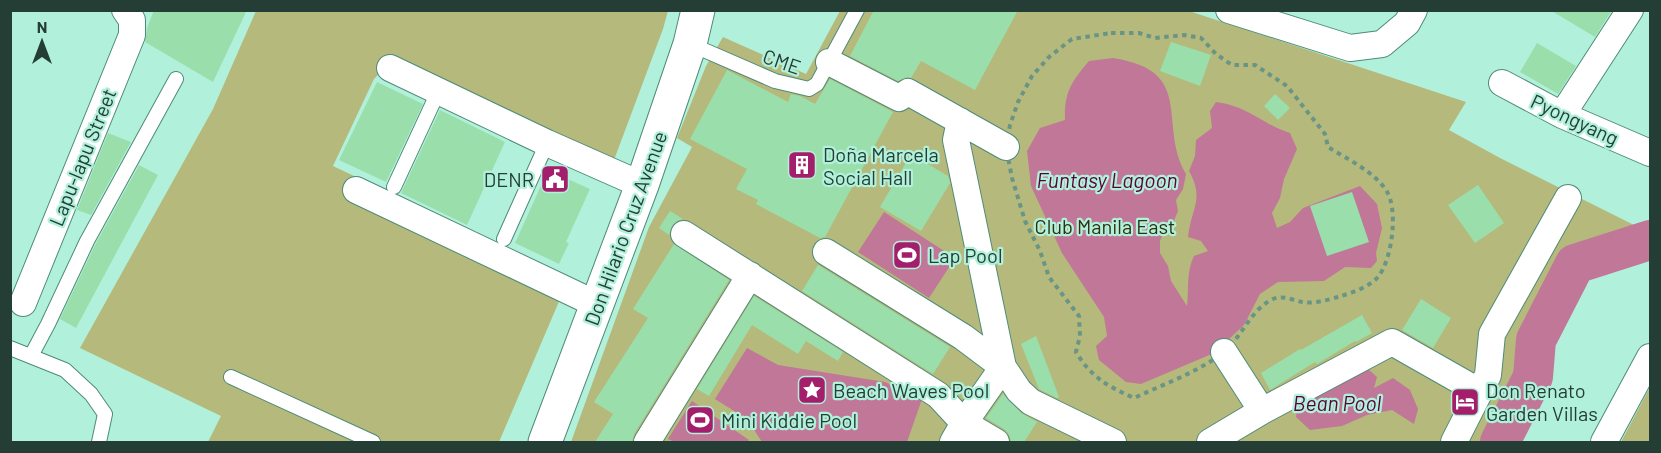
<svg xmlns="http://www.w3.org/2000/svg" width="1661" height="453" font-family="Barlow,sans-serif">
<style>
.green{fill:#b5b97b}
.water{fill:#c07798}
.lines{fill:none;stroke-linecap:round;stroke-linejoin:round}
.river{stroke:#c07798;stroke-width:40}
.building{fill:#9adfab}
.lane-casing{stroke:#4e8b78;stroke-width:16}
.street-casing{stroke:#4e8b78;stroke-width:28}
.secondary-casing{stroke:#4e8b78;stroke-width:35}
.path{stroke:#699586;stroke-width:4;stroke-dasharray:4.5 4.5;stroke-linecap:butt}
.lane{stroke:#fff;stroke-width:14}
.street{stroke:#fff;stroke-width:26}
.secondary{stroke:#fff;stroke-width:33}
.labels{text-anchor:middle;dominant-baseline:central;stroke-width:4.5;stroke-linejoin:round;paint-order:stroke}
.street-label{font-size:20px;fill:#243e35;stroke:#b1f1db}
.poi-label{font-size:20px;fill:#243e35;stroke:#b1f1db;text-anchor:start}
.park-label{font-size:20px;fill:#2f300e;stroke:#b1f1db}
.water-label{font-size:21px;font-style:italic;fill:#5b0038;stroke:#b1f1db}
</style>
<rect width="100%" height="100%" fill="#b1f1db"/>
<path class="green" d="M256,11h412l-5,18 -49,131 -219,-103 -21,22 -41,87 236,112 -70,164h-291l13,-26 -141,-68 133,-239z
M840,11h349l277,91 -17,28 51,28 140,70 -76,31 -42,85 -5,35 -29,63h-917l78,-215 43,-80 -15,-9 29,-72 17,-29 83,37z
M1650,387v55h-29z"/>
<path class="water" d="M1113,58c84,13 44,66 73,116l-3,15 -7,11 2,11 -5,12 -8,6 -5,12v12l8,13 3,15 16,25c2,-17 -1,-34 7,-50l14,-5 -7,-10 -13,-4c3,-28 17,-38 1,-66l6,-15 1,-16 16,-12 -2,-17 6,-9c32,4 46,22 74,31l7,16 -13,30 -4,19 -8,15 5,15 13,-6 13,-14 57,-22 17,18 5,24 -6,25 1,8 -6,7 -26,-1 -21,14 -46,1 -18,12 -16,31 -30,28 -73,31 -15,-2 -27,-22 -3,-14 11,-10 -3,-19 -42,-64 -31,-67 -4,-35 13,-23 25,-8c-1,-28 7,-39 24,-59z
M884,212l71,46 -26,40 -71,-46z
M747,348l31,17 107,17 37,17 -15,43h-145l-15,-23 -32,-20z
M1367,368l10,9 -3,11 19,-10 17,12 8,19 -4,15 -22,-14 -25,5 -25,11 -32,4 -14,-13 1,-11z
M692,401l57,39 -2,2h-72l-7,-3z"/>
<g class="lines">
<path class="river" d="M1500,442l33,-65 3,-37 39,-76 75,-24"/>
</g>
<path class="building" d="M154,10h93l-34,72 -68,-40 2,-14z
M874,10h144l-43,80 -54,-29 -10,17 -4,-1 -9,4 -48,-25z
M1550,10h62l-17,27z
M1171,42l40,13 -11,31 -40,-15z
M1537,43l39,23 -18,28 -38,-22z
M727,70l61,32 3,-8 9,2 15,8 15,-25 63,33 -68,125 -5,1 -64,-34 2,-4 -22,-11 11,-20 -57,-30z
M377,82l46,22 -37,78 -47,-22z
M1275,94l15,14 -12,12 -14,-14z
M440,110l65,32 -38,83 -66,-32z
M108,133l23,9 -40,73 -14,-5z
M911,154l37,22 2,7 -29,48 -41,-24z
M139,165l19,10 -82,153 -16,-9 35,-74z
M548,170l42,19 -24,53 3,1 -10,21 -44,-21z
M1478,185l26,38 -29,20 -27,-38z
M1352,192l17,50 -42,14 -17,-50z
M670,211l13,8 -6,2 -5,5 -3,9 -10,-7z
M674,244l55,36 -95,154 -2,8h-37l18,-28 -19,-12 54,-84 -15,-9z
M818,265l132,82 -17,27 -131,-83z
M754,296l89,56 -5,9 -32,-20 -8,13 -46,-29 -43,71 -12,-7z
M1421,299l30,19 -18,30 -31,-18z
M1362,315l10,18 -16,9 -1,-1 -38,23 -2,-2 -45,28 -9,-17 39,-24 1,1z
M1036,336l23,61 -2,1 -18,-9 -18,-45z
M1003,394l18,19 16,9 -13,20 -13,-1 -2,-7 -5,-5 -18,-11z"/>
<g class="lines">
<g class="lane-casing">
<path id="lane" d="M690,44l85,37 34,8 8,-5 40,-74
M394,187l45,-97
M504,239l43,-96
M10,348l55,22 26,24 14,20 -6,28
M31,356l17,-32 39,-83 89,-162
M231,377l142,65"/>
</g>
<g class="street-casing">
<path id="street" d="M1229,10l121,38 32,-4 25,-21 7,-13
M829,62l70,36 9,-6 98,55
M390,68l157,75 95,42
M1502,83l60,32 88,38
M1562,115l68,-105
M960,121l-4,19 47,227 16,24 12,11 82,40
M356,190l242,115
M684,234l254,161 26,28 -11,19
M826,252l137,85 40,30 -39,56 32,19
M23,303l109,-268v-15l-7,-10
M1224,352l38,59
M647,442l103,-167
M1210,442l52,-31 130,-69 88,50
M1454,442l34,-67 4,-41 76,-136
M1604,442l46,-85"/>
</g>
<g class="secondary-casing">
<path id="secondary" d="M545,442l97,-257 48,-141 8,-34"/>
</g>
<path class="path" d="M1111,33h28l16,5 29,-3 17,3 15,16 16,11h23l32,21 38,48 3,13c19,12 45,24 58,43 13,19 6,70 -8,87 -10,11 -27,16 -40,20 -10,3 -26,7 -36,5 -10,-2 -21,-8 -31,-2 -22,12 -29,37 -48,53 -27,20 -59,31 -89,45 -27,-12 -43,-21 -58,-46l4,-16 -1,-20 -30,-39 -9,-26 -15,-30 -13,-43 -6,-31 4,-22 8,-23 14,-26 17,-19 23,-18z"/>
<use href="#lane" class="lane"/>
<use href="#street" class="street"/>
<use href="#secondary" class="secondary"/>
</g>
<defs>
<g id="building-square" transform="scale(1.5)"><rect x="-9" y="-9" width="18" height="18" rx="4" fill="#a41f6b" stroke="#b1f1db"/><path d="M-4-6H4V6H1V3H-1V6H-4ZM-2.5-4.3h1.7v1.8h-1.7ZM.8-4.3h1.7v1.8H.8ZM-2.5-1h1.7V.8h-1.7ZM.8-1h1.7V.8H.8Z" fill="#fff"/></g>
<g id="civic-square" transform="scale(1.5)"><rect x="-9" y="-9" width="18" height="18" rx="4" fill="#a41f6b" stroke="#b1f1db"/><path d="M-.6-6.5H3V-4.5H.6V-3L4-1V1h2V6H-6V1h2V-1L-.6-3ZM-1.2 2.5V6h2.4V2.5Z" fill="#fff"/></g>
<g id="stadium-square" transform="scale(1.5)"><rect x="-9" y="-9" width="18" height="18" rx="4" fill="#a41f6b" stroke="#b1f1db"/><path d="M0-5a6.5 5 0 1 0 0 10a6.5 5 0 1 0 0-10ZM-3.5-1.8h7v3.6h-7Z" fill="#fff"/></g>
<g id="sight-square" transform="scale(1.5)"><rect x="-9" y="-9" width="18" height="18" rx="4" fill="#a41f6b" stroke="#b1f1db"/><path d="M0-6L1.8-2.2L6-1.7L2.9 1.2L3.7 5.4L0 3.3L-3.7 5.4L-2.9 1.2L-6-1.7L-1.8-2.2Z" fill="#fff"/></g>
<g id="hotel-square" transform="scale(1.5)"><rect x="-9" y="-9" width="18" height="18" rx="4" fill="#a41f6b" stroke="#b1f1db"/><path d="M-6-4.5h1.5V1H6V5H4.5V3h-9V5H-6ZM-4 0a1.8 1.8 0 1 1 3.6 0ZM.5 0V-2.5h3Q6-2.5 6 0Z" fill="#fff"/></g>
</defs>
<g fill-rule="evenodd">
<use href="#building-square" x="802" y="165"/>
<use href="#civic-square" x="555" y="179"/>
<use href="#stadium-square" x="907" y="255"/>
<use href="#sight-square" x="812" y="390"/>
<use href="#hotel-square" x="1465" y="402"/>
<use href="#stadium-square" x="700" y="420"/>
</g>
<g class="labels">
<g class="street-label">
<text transform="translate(782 61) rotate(19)">CME</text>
<text transform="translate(1575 119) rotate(25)">Pyongyang</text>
<text transform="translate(82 157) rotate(-68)">Lapu-lapu Street</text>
<text transform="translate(625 228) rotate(-70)">Don Hilario Cruz Avenue</text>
</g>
<g class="poi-label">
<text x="823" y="154">Doña Marcela<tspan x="823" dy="23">Social Hall</tspan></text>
<text x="534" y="179" text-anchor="end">DENR</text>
<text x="928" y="255">Lap Pool</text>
<text x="833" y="390">Beach Waves Pool</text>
<text x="1486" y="390">Don Renato<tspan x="1486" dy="23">Garden Villas</tspan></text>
<text x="721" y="420">Mini Kiddie Pool</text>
</g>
<g class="park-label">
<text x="1105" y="226">Club Manila East</text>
</g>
<g class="water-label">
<text x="1107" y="179">Funtasy Lagoon</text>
<text x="1337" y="402">Bean Pool</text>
</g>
</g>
<rect width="1661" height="453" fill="none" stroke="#243e35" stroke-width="24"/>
<g transform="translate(42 42)" stroke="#b1f1db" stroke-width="4.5" paint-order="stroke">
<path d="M0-4.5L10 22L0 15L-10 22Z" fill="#243e35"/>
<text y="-9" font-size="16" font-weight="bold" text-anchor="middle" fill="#243e35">N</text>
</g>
</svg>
